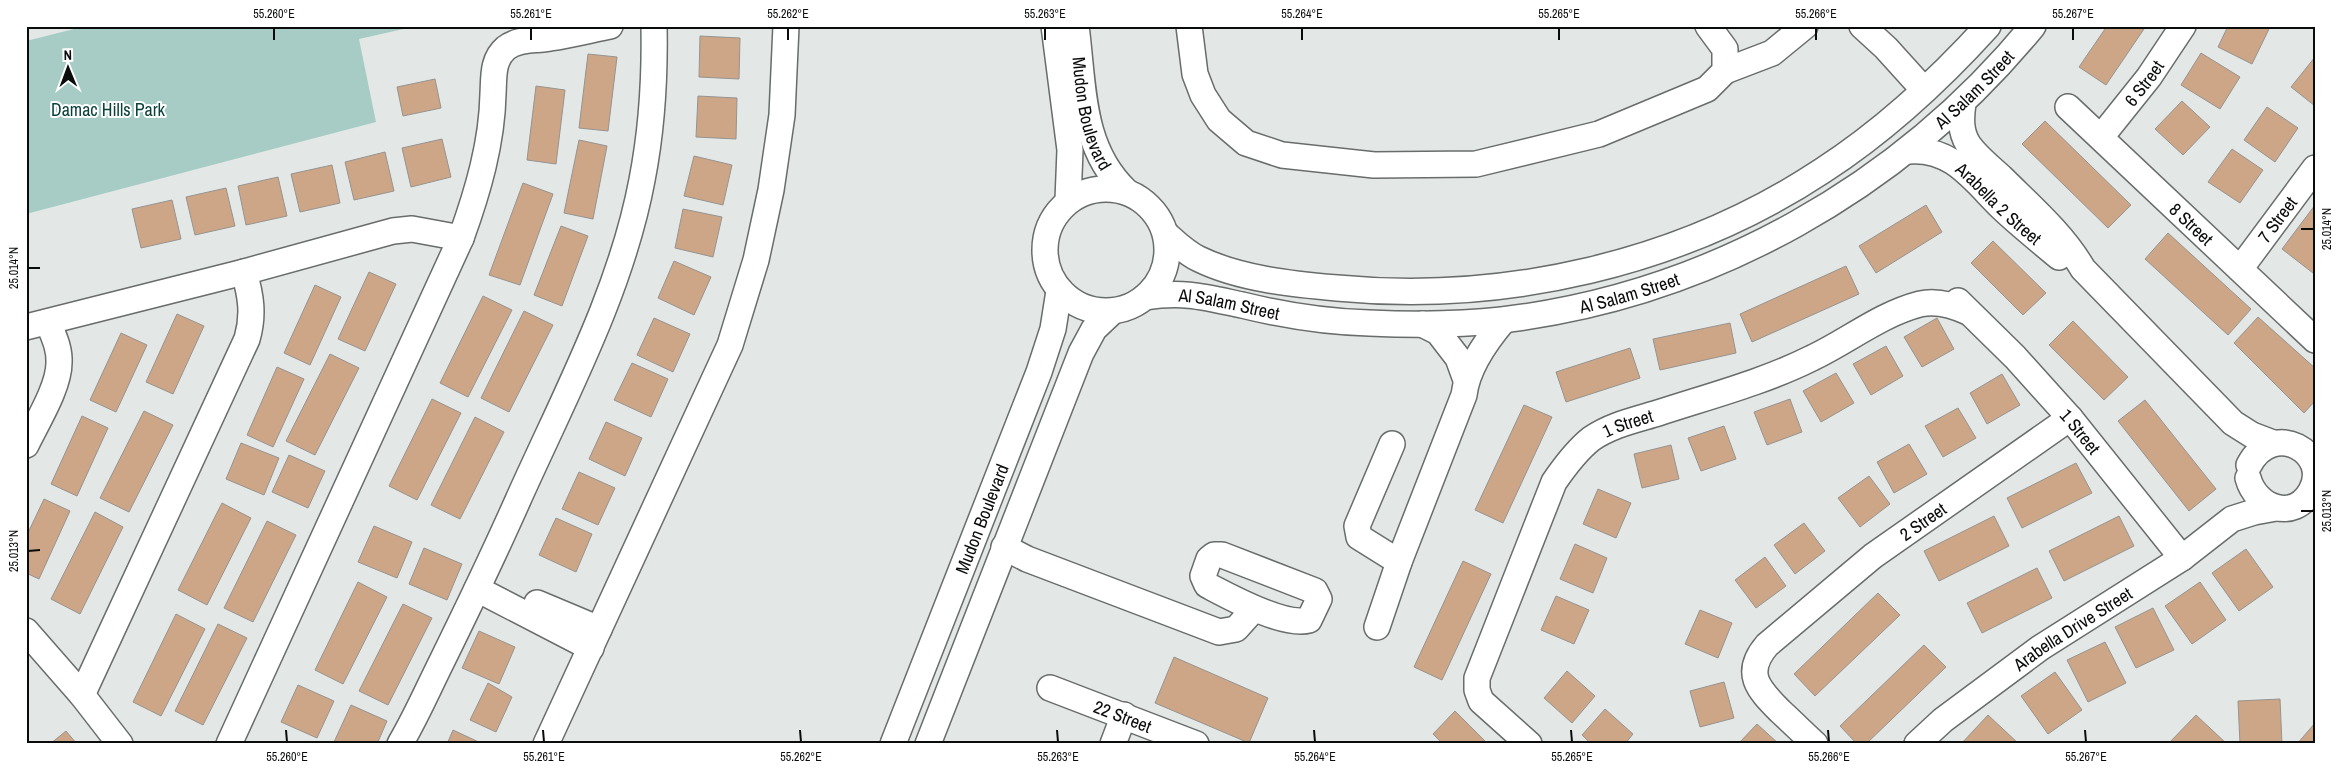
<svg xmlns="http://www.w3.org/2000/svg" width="2341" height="770" font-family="'Archivo Narrow',sans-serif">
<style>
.green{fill:#a6ccc5}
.building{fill:#cca687;stroke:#979390}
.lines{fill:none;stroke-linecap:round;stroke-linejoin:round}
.minor-casing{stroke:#686c6b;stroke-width:28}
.minor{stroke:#fff;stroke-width:25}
.ticks{fill:none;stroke:#0a0c0b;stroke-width:2}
.labels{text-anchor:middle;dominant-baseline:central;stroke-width:4;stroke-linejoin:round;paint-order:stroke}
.street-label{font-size:18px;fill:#0a0c0b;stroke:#fff}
.park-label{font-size:18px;fill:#0b413b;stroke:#fff}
.neatline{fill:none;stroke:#0a0c0b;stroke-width:2}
.ticks-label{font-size:12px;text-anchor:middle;fill:#0a0c0b}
</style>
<rect width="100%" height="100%" fill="#e3e8e7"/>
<path class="green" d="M86,26h331l-58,13 17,83 -350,92v-173z"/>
<path class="building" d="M2107,26h39l-40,59 -27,-18z
M2228,26l42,1 -18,37 -34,-17z
M700,36l40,2 -1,41 -40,-2z
M2201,53l39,24 -20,32 -39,-24z
M588,54l29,3 -9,74 -29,-3z
M2315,57v49l-24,-19z
M435,79l6,29 -38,8 -6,-29z
M536,86l29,4 -9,74 -29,-4z
M698,96l39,2 -1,41 -40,-2z
M2182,101l28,26 -27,28 -28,-26z
M2267,107l31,21 -23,34 -31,-22z
M2045,121l86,84 -23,23 -86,-84z
M442,139l9,38 -40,10 -9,-39z
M579,140l28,6 -14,73 -29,-6z
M2232,149l31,21 -23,33 -32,-21z
M385,152l9,39 -40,9 -9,-38z
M694,156l38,9 -9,40 -39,-9z
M332,165l8,38 -40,9 -9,-38z
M278,177l9,39 -41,9 -8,-39z
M523,183l30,11 -33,91 -31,-10z
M226,188l9,38 -40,9 -9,-38z
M172,200l9,39 -40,9 -9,-39z
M1926,205l16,27 -66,41 -17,-27z
M2315,205v66l-2,2 -31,-24z
M683,209l39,8 -9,40 -38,-9z
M561,226l27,10 -26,70 -28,-11z
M2168,233l83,76 -23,26 -83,-76z
M1993,241l53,52 -23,22 -52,-52z
M674,261l37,16 -17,38 -36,-17z
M1846,266l13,28 -107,48 -12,-28z
M369,272l27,12 -31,67 -27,-12z
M315,285l26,12 -31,68 -26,-12z
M483,296l29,14 -44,87 -28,-14z
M524,311l29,14 -44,87 -28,-14z
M177,314l27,12 -31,68 -27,-12z
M2258,317l57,51v33l-11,12 -70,-70z
M654,318l36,16 -17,38 -36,-17z
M1937,318l17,31 -32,18 -18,-30z
M2073,321l55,56 -24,23 -55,-55z
M1730,323l6,30 -76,17 -7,-31z
M121,333l26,12 -31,67 -26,-12z
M1886,346l17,30 -32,19 -18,-31z
M1630,348l10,30 -74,24 -10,-30z
M330,354l29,14 -44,87 -29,-14z
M632,363l36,16 -17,38 -37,-17z
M277,367l27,12 -31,68 -26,-12z
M1836,373l18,30 -33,19 -18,-31z
M2002,374l18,31 -33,19 -17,-31z
M432,399l29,14 -44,87 -28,-14z
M1790,399l12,33 -35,13 -13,-33z
M2145,400l71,89 -27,22 -71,-90z
M1524,405l28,12 -49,106 -28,-13z
M1958,408l18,30 -33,19 -18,-31z
M144,411l29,14 -44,87 -29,-14z
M82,416l26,12 -31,68 -26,-12z
M475,417l29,15 -44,87 -29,-14z
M606,422l36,16 -17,38 -36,-17z
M1724,426l12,33 -35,12 -13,-33z
M241,443l38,15 -15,37 -38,-16z
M1909,444l18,30 -33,19 -17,-31z
M1671,445l8,34 -37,9 -8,-34z
M289,455l36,16 -17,37 -36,-16z
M2076,463l16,30 -70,35 -15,-30z
M579,472l36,16 -17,37 -36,-16z
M1869,476l21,28 -30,23 -22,-29z
M1598,489l33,14 -15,35 -33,-14z
M44,499l26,12 -31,68 -13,-6v-36z
M222,503l29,15 -44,87 -29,-15z
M95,512l28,15 -43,87 -29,-15z
M1994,516l15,30 -70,35 -15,-30z
M2119,516l15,30 -70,35 -15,-30z
M556,518l36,16 -16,38 -37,-17z
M267,521l29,14 -43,87 -29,-14z
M1804,523l21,28 -30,23 -21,-29z
M374,526l38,16 -15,36 -39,-16z
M1575,544l32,14 -14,35 -33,-14z
M424,548l38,16 -15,36 -38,-16z
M2246,549l27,38 -34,24 -27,-38z
M1765,557l21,29 -30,22 -21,-28z
M1463,561l28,13 -49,106 -28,-13z
M2037,568l15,30 -70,35 -15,-30z
M358,582l29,15 -44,87 -28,-14z
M2200,582l26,38 -34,24 -27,-38z
M1878,593l22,22 -85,81 -21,-22z
M1556,596l33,14 -15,34 -33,-14z
M403,604l29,14 -44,87 -29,-14z
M2153,608l21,42 -38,18 -21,-41z
M1700,610l32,13 -14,35 -33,-14z
M176,614l29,15 -44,87 -28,-14z
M218,624l29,14 -44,87 -28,-14z
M479,631l36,16 -16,37 -37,-16z
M2105,642l21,41 -38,19 -21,-42z
M1924,645l22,22 -80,77h-9l-17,-18z
M1174,657l94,41 -19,45 -94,-40z
M1567,671l28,25 -23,27 -28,-25z
M2055,672l27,38 -34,24 -27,-38z
M1724,682l10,36 -34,9 -10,-36z
M488,683l24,14 -16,35 -26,-12z
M298,685l36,16 -17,37 -36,-16z
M2280,699l2,45h-42l-2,-43z
M351,705l36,16 -10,23 -43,-2z
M1605,709l28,25 -8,10h-34l-9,-9z
M1455,711l33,33h-45l-10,-10z
M1988,715l31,29h-58z
M2196,715l31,29h-59z
M2315,723v21h-18z
M1757,724l22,20h-41z
M453,730l30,14h-36z
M66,731l11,13h-27z"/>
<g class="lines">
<g class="minor-casing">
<g id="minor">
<path d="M1054,26l16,124 -2,50"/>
<path id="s1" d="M1076,26c8,60 4,121 50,165"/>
<path d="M1189,26l6,48 8,21 16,25 27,23 36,12 92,10 102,-1 123,-30 108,-45 18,-18v-22l-17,-23"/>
<path d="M1862,26l24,22 38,42"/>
<path d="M1725,71l47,-18 33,-27"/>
<path d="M1963,103c-2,14 -3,28 5,41 8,12 22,23 33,33 28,28 62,57 82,92l150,154 19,12 21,8"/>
<path id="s2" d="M2068,107l247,233"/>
<path id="s3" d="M2101,137l48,-60 34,-51"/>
<path id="s4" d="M1908,151c45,-4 66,30 95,58 18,17 37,32 56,48"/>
<circle cx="1106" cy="250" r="61"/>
<path d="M1166,234c10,9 20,19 33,25 41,20 93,25 138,29 168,16 344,-24 485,-117 62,-40 117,-91 166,-145"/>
<path id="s5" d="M2240,269l75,-101"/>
<path id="s6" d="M1145,297c39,-6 59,0 97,8 41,10 85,17 127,18 44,2 89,2 133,-3 208,-25 399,-133 531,-294"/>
<path id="s7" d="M1958,301l57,56 55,61 112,140"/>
<path d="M1422,324l16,8 20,26 8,22"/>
<path d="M26,327l218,-55 149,-41 19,-2 49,9"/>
<path d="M1392,444l-35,82 2,11 40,25"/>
<path d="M26,445c11,-23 33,-58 33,-82 1,-15 -6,-28 -11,-41"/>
<path d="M2248,478c8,30 46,44 63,13 21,-38 -38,-72 -62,-26"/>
<path d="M1004,547l23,12 192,73 17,-3 18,-20"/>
<path d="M1214,555h8l93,36 4,8 -10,21c-25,7 -79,-23 -102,-35l-4,-9 6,-17z"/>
<path d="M477,589l114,59"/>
<path d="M537,603l62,26"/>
<path d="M1377,627l22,-65 65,-167c3,-26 23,-55 40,-75"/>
<path d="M26,631l56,64 38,49"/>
<path id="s8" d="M1050,688l146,56"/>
<path d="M82,695l165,-356c7,-24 4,-43 -3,-67"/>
<path d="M229,744l232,-506c17,-47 31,-95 32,-144 1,-17 -1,-34 13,-46 13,-10 30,-7 44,-10 20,-3 40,-8 60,-12"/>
<path d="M400,744c16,-27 28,-55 42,-83 26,-53 52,-107 76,-161 46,-103 103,-208 124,-320 10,-51 13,-102 12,-154"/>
<path d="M546,744l184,-399 26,-85 15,-70 11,-75 4,-89"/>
<path id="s9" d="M893,744l146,-372 14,-43 6,-38"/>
<path d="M928,744l153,-391 13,-24 19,-18"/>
<path d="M1113,744l11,-29"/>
<path id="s10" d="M1529,744l-48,-43 -4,-11v-12l77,-196c11,-16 22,-31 37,-43 20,-14 44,-19 67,-26 52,-17 106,-31 154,-55 36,-17 69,-44 108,-54 17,-4 33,1 48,8"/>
<path id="s11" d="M1815,744c-12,-11 -23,-22 -35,-33 -22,-22 -37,-38 -13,-66l106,-89 197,-138"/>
<path id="s12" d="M1917,744l26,-24 97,-72 142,-90 50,-39 22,-7 22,-4"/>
</g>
</g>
<use href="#minor" class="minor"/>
</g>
<path class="ticks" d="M274,28v12M531,28v12M788,28v12M1045,28v12M1302,28v12M1559,28v12M1816,28v12M2073,28v12M2301,229h13M28,268h12M2301,511h13M28,551l12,-1M286,730l1,12M543,730l1,12M800,730l1,12M1057,730l1,12M1314,730l1,12M1571,730l1,12M1828,730l1,12M2085,730l1,12"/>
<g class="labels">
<g class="street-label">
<text stroke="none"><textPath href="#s3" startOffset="69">6 Street</textPath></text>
<text stroke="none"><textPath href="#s6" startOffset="895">Al Salam Street</textPath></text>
<text stroke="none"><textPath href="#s1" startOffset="89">Mudon Boulevard</textPath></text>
<text stroke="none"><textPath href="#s4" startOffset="109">Arabella 2 Street</textPath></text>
<text stroke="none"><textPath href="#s5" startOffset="62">7 Street</textPath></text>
<text stroke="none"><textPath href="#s2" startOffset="170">8 Street</textPath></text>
<text stroke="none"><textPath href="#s6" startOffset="490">Al Salam Street</textPath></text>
<text stroke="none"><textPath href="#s6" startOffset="85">Al Salam Street</textPath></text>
<text stroke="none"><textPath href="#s10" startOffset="396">1 Street</textPath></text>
<text stroke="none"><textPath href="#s7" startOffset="179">1 Street</textPath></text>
<text stroke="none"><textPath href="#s9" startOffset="242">Mudon Boulevard</textPath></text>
<text stroke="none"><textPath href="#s11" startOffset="325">2 Street</textPath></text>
<text stroke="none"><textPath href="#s12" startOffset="194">Arabella Drive Street</textPath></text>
<text stroke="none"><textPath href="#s8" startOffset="78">22 Street</textPath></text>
</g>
<g class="park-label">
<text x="108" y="109">Damac Hills Park</text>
</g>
</g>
<rect width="2341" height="770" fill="none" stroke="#ffffff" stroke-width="55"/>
<g transform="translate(68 68) rotate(359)" stroke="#ffffff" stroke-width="4" paint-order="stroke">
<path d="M0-4L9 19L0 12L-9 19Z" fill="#0a0c0b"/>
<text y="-8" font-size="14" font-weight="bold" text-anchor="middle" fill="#0a0c0b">N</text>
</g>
<rect x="28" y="28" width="2286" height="714" class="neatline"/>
<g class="ticks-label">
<text x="274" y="18">55.260°E</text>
<text x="531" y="18">55.261°E</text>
<text x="788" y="18">55.262°E</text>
<text x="1045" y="18">55.263°E</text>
<text x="1302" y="18">55.264°E</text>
<text x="1559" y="18">55.265°E</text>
<text x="1816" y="18">55.266°E</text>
<text x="2073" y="18">55.267°E</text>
<text transform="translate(2327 229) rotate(-90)" y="4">25.014°N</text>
<text transform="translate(14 268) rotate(-90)" y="4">25.014°N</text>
<text transform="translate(2327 511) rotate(-90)" y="4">25.013°N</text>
<text transform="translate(14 551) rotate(-90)" y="4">25.013°N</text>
<text x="287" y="761">55.260°E</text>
<text x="544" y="761">55.261°E</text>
<text x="801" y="761">55.262°E</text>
<text x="1058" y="761">55.263°E</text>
<text x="1315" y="761">55.264°E</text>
<text x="1572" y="761">55.265°E</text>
<text x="1829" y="761">55.266°E</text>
<text x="2086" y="761">55.267°E</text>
</g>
</svg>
